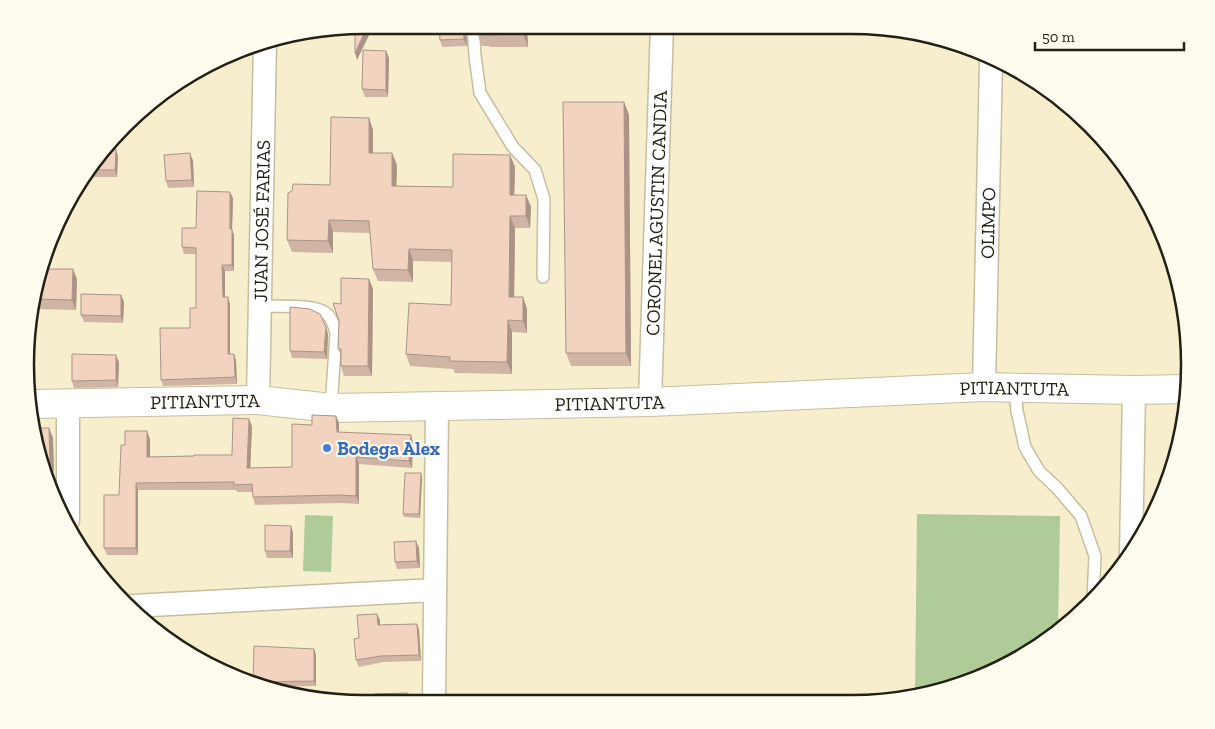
<svg xmlns="http://www.w3.org/2000/svg" width="1215" height="729" font-family="'Zilla Slab',serif">
<style>
.pitch{fill:#aecb98}
.lines{fill:none;stroke-linecap:round;stroke-linejoin:round}
.lane-casing{stroke:#c6be9e;stroke-width:14}
.street-casing{stroke:#c6be9e;stroke-width:25}
.secondary-casing{stroke:#c6be9e;stroke-width:30}
.lane{stroke:#fff;stroke-width:11}
.street{stroke:#fff;stroke-width:22}
.secondary{stroke:#fff;stroke-width:28}
.wall{fill:#d0b5a4}
.shaded-wall{fill:#a99486}
.building{fill:#f2d3bf;stroke:#a99486}
.shop-dot{fill:#3f7fe0;stroke:#fffbee;stroke-width:2}
.labels{text-anchor:middle;dominant-baseline:central;stroke-width:4;stroke-linejoin:round;paint-order:stroke}
.street-label{font-size:19px;fill:#232014;stroke:#fffbee}
.shop-label{font-size:19px;font-weight:bold;fill:#366cbe;stroke:#fffbee;text-anchor:start}
.rim{fill:none;stroke:#232014;stroke-width:2.5}
</style>
<rect width="100%" height="100%" fill="#f7eecd"/>
<path class="pitch" d="M917,514l143,2 -2,115 -38,28 -81,33 -24,4z
M305,515l28,1 -2,56 -28,-1z"/>
<g class="lines">
<g class="lane-casing">
<path id="lane" d="M473,25l2,31 5,37 33,54 22,23 9,29 -1,78
M261,306c17,1 55,-3 67,9 5,5 6,12 8,18l-5,75
M1015,388l2,23 8,36 14,24 18,17 24,28 14,40 -2,42"/>
</g>
<g class="street-casing">
<g id="street">
<path id="s1" d="M984,387l7,-328"/>
<path id="s2" d="M258,400l7,-359"/>
<path id="s3" d="M650,402l12,-377"/>
<path d="M68,404v116"/>
<path d="M1131,555l3,-165"/>
<path d="M132,606l303,-16"/>
<path d="M434,703l3,-296"/>
</g>
</g>
<g class="secondary-casing">
<g id="secondary">
<path id="s4" d="M31,404l227,-4 73,8 319,-6 334,-15 150,3 54,-1"/>
</g>
</g>
<use href="#lane" class="lane"/>
<use href="#street" class="street"/>
<use href="#secondary" class="secondary"/>
</g>
<path class="wall" d="M439,25h27l1,21 -25,1 -2,-7z
M477,25h158v2l-108,1 1,19h-38l-1,-1h-7l-5,-13z
M386,51l3,7 -1,39h-23l-3,-8z
M624,102l5,13 2,251h-60l-5,-13z
M369,118l4,12v23h19l5,12 -1,21 57,1 57,-32 5,12 -1,28h12l5,12 -1,21h-15l-1,69h9l4,12v24l-15,-1v42l-57,-1 -2,-4 -43,-3 -4,-12 45,-49 1,-43 -39,-1v21l-35,-1 -5,-12 -3,-36 -37,-1v21l-41,-1 -5,-12 43,-55z
M190,153l3,8 1,26 -26,1 -2,-7z
M118,156l-1,21h-24l-3,-7z
M233,198l-1,32 2,5v36h-9v26l5,7v50l6,6 1,24 -74,2 -2,-6 29,-52 6,-20v-54h-12l-2,-7 14,-19z
M41,269l36,10 -1,31 -42,-1z
M369,279l4,10 -1,87h-28l-3,-10v-10l-3,-7 3,-45z
M121,295l3,7 -1,21 -39,-1 -3,-7z
M328,334l-1,25 -35,-1 -2,-7z
M29,337l3,23 -6,1z
M119,362l-1,25 -44,1 -2,-7z
M336,416l3,7v9l74,11 -1,25 -53,-4v40l-18,-1 -86,2 -2,-8v-5h-16l-1,-2h-98v65h-31l-3,-7 15,-53 31,-56v18l82,-2 20,-29 -2,42 42,-1 20,-42z
M36,428h13l4,10 1,34 -11,1z
M422,477l-2,41 -16,-1 -1,-3z
M291,526l2,7v25h-26l-2,-7z
M419,548l1,20 -23,1 -2,-7z
M380,620v5l37,-1 2,6 2,31 -38,1 -24,5 -3,-7 3,-22z
M316,655v31l-54,1 -8,-2 -1,-3z"/>
<path class="shaded-wall" d="M368,25h6l-17,35 -2,-7z
M463,25h3l1,21 -3,-7z
M523,25h3l1,3 1,19 -5,-13z
M386,51l3,7 -1,39 -2,-7z
M624,102l5,13 2,251 -5,-13z
M369,118l4,12v35l-4,-12z
M116,149l2,7 -1,21 -2,-7z
M190,153l3,8 1,26 -2,-7z
M392,153l5,12 -1,33 -4,-12z
M510,155l5,12 -1,40 -4,-12z
M230,192l3,6 -1,32 2,5v36l-2,-6 -2,-36z
M526,195l5,12 -1,21 -4,-12z
M510,216l5,12 -1,81 -5,-12z
M329,220l4,12v21l-5,-12z
M409,249l4,12v21l-5,-12z
M222,265l3,6v32l-2,-6z
M73,269l4,10 -1,31 -4,-10z
M369,279l4,10 -1,87 -4,-10z
M121,295l3,7 -1,21 -2,-7z
M228,297l2,7v56l-2,-6z
M523,297l4,12v24l-4,-12z
M508,320l4,12v42l-5,-12z
M326,327l2,7 -1,25 -3,-7z
M29,337l3,23 -4,-10v-4z
M234,354l2,6 1,24 -2,-7z
M116,355l3,7 -1,25 -2,-7z
M336,416l3,7v17l-2,-8z
M249,419l3,7 -2,50 -3,-8z
M49,428l4,10 1,34 -4,-10z
M147,431l3,8v26l-3,-8z
M411,435l2,8 -1,25 -3,-7z
M356,457l3,7v40l-3,-8z
M421,473l1,4 -2,41 -1,-4z
M136,483l2,7v65l-2,-7z
M291,526l2,7v25l-3,-7z
M416,541l3,7 1,20 -3,-7z
M377,614l3,6v12l-2,-7z
M417,624l2,6 2,31 -2,-6z
M314,649l2,6v31l-2,-5z"/>
<path class="building" d="M364,25h4l-13,28v-27z
M439,25h24l1,14 -24,1z
M477,25h46v9l-38,1v-2h-8z
M363,50l23,1v39l-24,-1z
M563,102h61l2,251h-60z
M331,117l38,1v35h23v33l61,1v-33l57,1v40h16v21h-16l-1,81h14v24l-15,-1 -1,42 -57,-1v-4l-44,-3 3,-51 42,2 1,-55 -43,-1 -1,21 -35,-1 -4,-48 -40,-1 -1,21 -41,-1 1,-47 4,-2 1,-7 37,1z
M108,149h8l-1,21h-25v-3z
M190,153l2,27 -26,1 -2,-26z
M197,191l33,1v37h2v36h-10l1,32h5v57h6l1,23 -74,3 -1,-52h30v-20h6v-60l-14,-1v-19h14z
M41,269h32l-1,31 -36,-1z
M341,278l28,1 -1,87h-27v-17h-3l1,-28 -6,-18 8,1z
M81,294l40,1v21l-40,-1z
M290,307l20,2 10,5 6,13 -2,25 -34,-1z
M72,354l44,1v25l-44,1z
M312,415l24,1 1,16 74,3 -2,26 -53,-4v39l-17,-1 -86,2 -1,-13 -18,1v-3l-98,1v65h-32v-53h15l2,-50h4v-14h22v26l47,-1v-1h38l1,-37 16,1 -2,49 45,-1v-43l20,1z
M36,428h13l1,34h-9z
M405,473h16l-2,41h-16z
M265,525l26,1 -1,25h-25z
M416,541l1,20 -22,1 -1,-20z
M377,614l1,11 39,-1 2,31 -38,1 -25,4 -2,-21 5,-1 -2,-23z
M254,646l60,3v32l-61,1z
M198,658h7v3z
M408,693l1,10h-34l-1,-9z"/>
<circle class="shop-dot" cx="327" cy="448" r="5"/>
<g class="labels">
<g class="street-label">
<text stroke="none"><textPath href="#s3" startOffset="189">CORONEL AGUSTIN CANDIA</textPath></text>
<text stroke="none"><textPath href="#s2" startOffset="179">JUAN JOSÉ FARIAS</textPath></text>
<text stroke="none"><textPath href="#s1" startOffset="164">OLIMPO</textPath></text>
<text stroke="none"><textPath href="#s4" startOffset="984">PITIANTUTA</textPath></text>
<text stroke="none"><textPath href="#s4" startOffset="174">PITIANTUTA</textPath></text>
<text stroke="none"><textPath href="#s4" startOffset="579">PITIANTUTA</textPath></text>
</g>
<g class="shop-label">
<text x="337" y="448">Bodega Alex</text>
</g>
</g>
<path d="M0 0H1215V729H0ZM364 34H851A330 330 0 0 1 1181 364V365A330 330 0 0 1 851 695H364A330 330 0 0 1 34 365V364A330 330 0 0 1 364 34Z" fill="#fffbee" fill-rule="evenodd"/>
<path class="rim" d="M364 34H851A330 330 0 0 1 1181 364V365A330 330 0 0 1 851 695H364A330 330 0 0 1 34 365V364A330 330 0 0 1 364 34Z"/>
<path d="M1035 42v8h149v-8" fill="none" stroke="#232014" stroke-width="2.5"/>
<text x="1042" y="42" font-size="15" fill="#232014" stroke="#fffbee" stroke-width="4" paint-order="stroke">50 m</text>
</svg>
